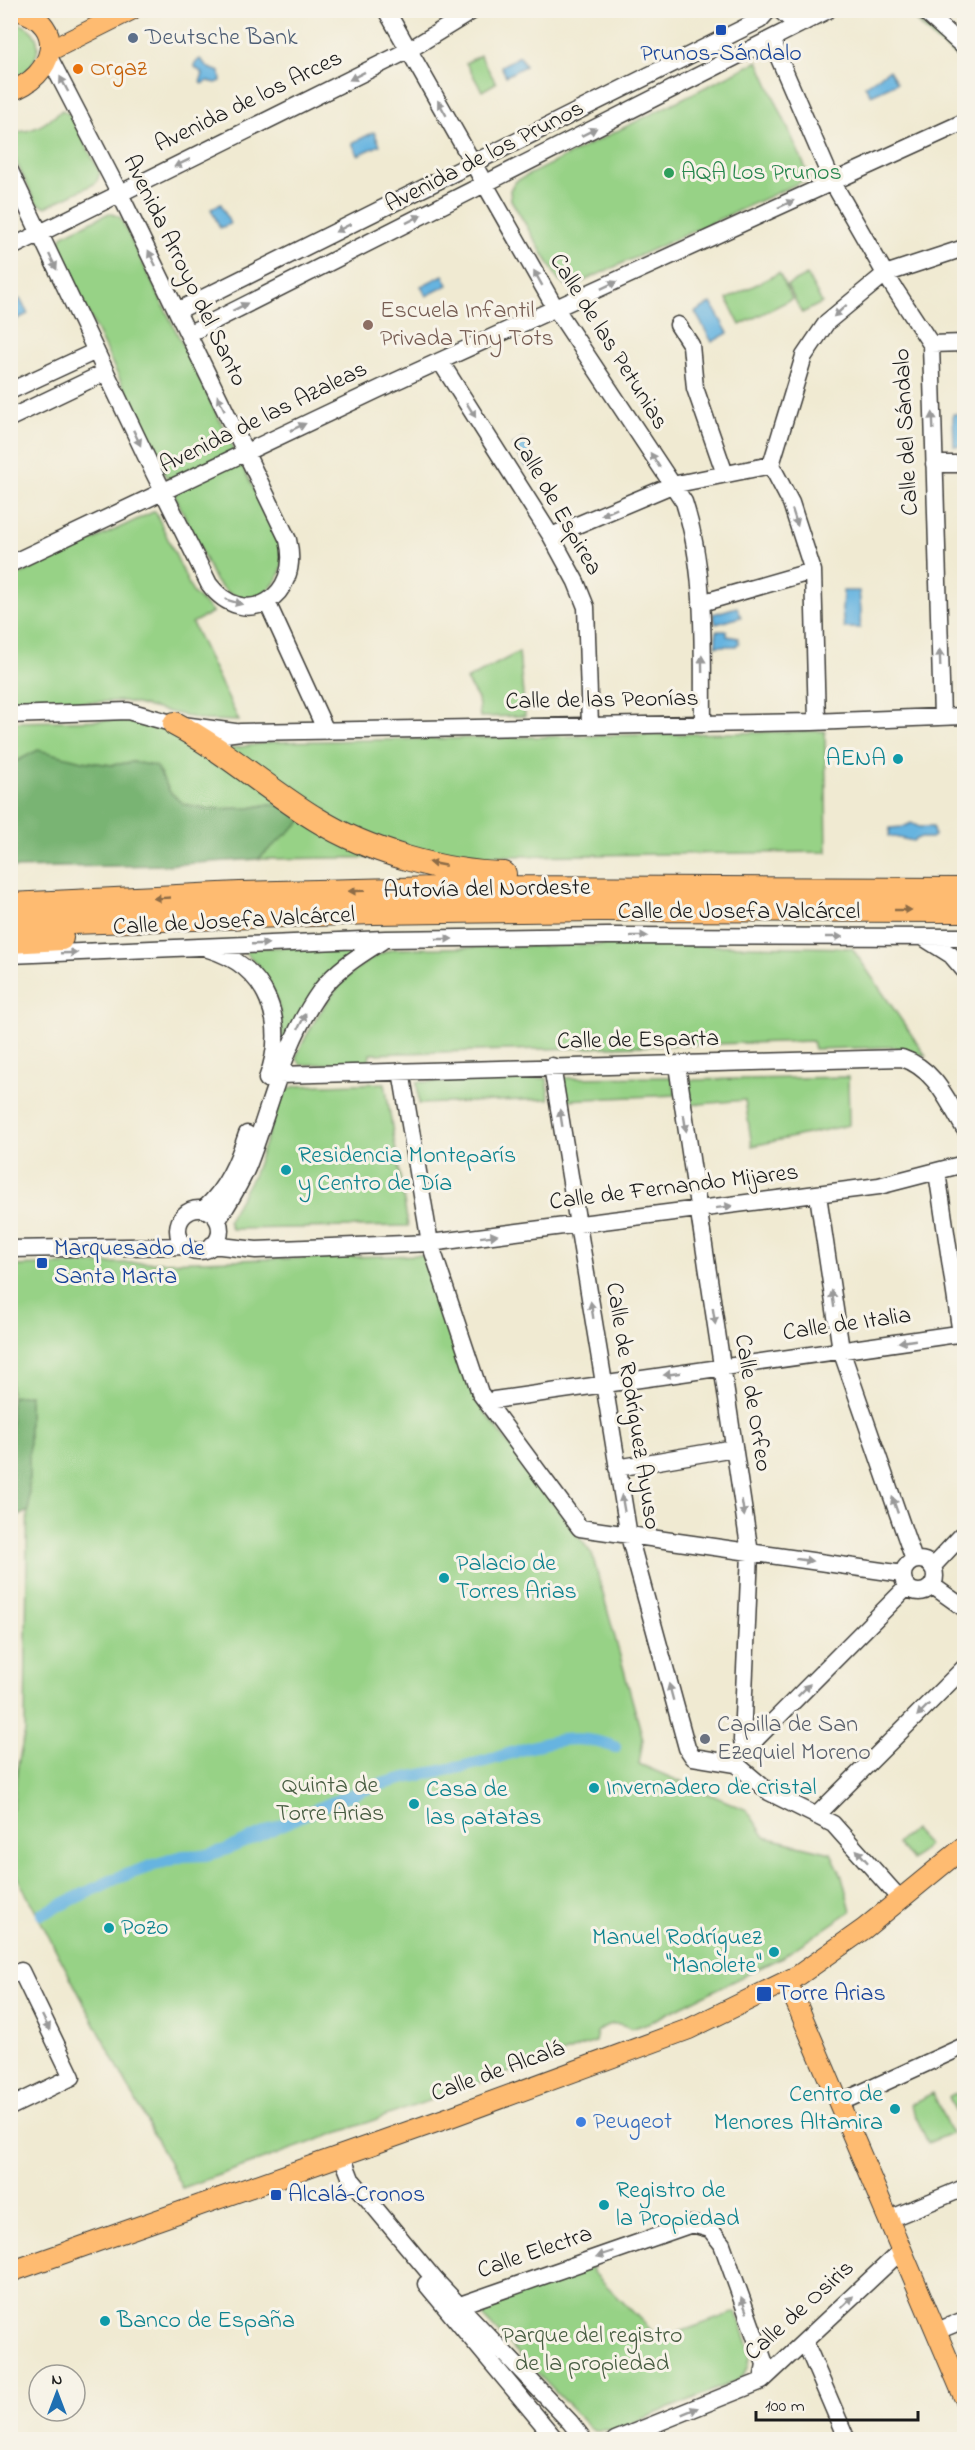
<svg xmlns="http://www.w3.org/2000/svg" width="975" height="2450" font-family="'Indie Flower',sans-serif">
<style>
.green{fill:#97d286;stroke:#5a7751;stroke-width:1.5}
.forest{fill:#79b473;stroke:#4a6848;stroke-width:1.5}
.water{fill:#66b4e0;stroke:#41687e;stroke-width:1.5}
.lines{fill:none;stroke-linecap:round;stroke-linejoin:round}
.canal{stroke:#66b4e0;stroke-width:12}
.minor-casing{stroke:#3c3b37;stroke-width:19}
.major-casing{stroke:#3c3b37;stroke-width:22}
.highway-casing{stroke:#3c3b37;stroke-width:26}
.minor{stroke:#fff;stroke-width:16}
.major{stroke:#febb71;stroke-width:20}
.highway{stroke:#febb71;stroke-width:24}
.oneway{fill:#999}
.oneway2{fill:#8d6c46}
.transit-dot{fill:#1a4fb4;stroke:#f7f3e8;stroke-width:2}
.service-dot{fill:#5c6f8a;stroke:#f7f3e8;stroke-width:2}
.food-dot{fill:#e8710a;stroke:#f7f3e8;stroke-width:2}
.leisure-dot{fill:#2e9e5b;stroke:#f7f3e8;stroke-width:2}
.education-dot{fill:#8d6e63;stroke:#f7f3e8;stroke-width:2}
.culture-dot{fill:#0f9aa8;stroke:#f7f3e8;stroke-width:2}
.worship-dot{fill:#6b7280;stroke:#f7f3e8;stroke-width:2}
.shop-dot{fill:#3f7fe0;stroke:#f7f3e8;stroke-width:2}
.labels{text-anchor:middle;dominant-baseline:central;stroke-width:6;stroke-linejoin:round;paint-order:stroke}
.service-label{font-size:24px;fill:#4e5e75;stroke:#f7f3e8;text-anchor:start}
.transit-label{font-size:24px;fill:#164399;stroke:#f7f3e8;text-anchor:start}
.food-label{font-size:24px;fill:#c56008;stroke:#f7f3e8;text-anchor:start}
.street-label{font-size:24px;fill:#1c1c1c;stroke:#f7f3e8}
.leisure-label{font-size:24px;fill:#27864d;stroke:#f7f3e8;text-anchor:start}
.education-label{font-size:24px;fill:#785e54;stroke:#f7f3e8;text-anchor:start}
.culture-label{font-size:24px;fill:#0d838f;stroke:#f7f3e8;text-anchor:start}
.worship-label{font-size:24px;fill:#5b616d;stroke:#f7f3e8;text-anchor:start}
.park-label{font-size:24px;fill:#475c41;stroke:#f7f3e8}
.shop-label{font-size:24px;fill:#366cbe;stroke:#f7f3e8;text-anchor:start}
</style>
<rect width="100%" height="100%" fill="#f7f3e8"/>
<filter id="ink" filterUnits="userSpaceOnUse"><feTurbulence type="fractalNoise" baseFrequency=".0167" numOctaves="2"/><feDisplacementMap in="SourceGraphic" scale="12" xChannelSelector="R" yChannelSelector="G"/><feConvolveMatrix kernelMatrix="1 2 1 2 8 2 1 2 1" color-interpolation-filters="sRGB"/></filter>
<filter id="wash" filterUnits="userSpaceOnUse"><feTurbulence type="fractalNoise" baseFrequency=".008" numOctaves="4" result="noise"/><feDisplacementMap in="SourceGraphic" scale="24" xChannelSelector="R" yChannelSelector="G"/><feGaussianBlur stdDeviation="1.35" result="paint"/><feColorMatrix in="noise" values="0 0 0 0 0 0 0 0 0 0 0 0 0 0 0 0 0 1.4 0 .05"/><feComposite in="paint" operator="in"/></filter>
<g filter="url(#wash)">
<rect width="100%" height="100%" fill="#f0ead2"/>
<path class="green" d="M906,11l58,48v3l-28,-21z
M11,22c39,5 32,46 0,59z
M480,55l16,28 -14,8 -16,-28z
M758,61l52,117 -233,106 -9,2 -9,-5 -48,-81 -1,-10 6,-9z
M62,110l9,5 29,58 -4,10 -50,24 -10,-4 -25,-52v-19c21,1 35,-8 51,-22z
M109,213l11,4 162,330c6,30 -19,62 -51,47 -6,-3 -10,-8 -15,-12l-159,-335 6,-12z
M779,273l13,26 -52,26 -13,-26z
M807,275l15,28 -20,10 -15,-28z
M155,511l38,82 20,19 -21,11 47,98 -36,-1 -79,-19 -113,4 -1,-126z
M519,652l6,64 -45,1 -2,-18 -12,-19z
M117,720l43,6 68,23 44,-7 553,-11 2,121 -569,7 55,-49 -43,-6 -20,4 -43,1 -23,-5 -14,-12 -14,-25 -23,-5 -21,3 -30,-4 -44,-10 -27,13v-42z
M633,944l219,4 74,108 -32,-9 -80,2 -2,-8 -442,13 -1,8 -68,3 -5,-8c20,-43 50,-94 97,-108z
M360,946l-78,108c1,-48 -5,-73 -41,-106z
M672,1077l4,18 -111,5 -3,-22z
M848,1077l1,48 -97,21 -7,-46 -56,5 -1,-25z
M547,1078l2,21 -130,5 -2,-22z
M385,1083l23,143 -177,3 -3,-9 26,-46 29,-82 13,-6z
M423,1255l44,124 10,23 115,152 51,185 -4,25 108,46 18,27 66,16 11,23 9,35 -69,46 -134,66 -17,6c-12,-8 -23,-7 -34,3l-2,10 -413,146 -169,-319 2,-9 -4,-4v-47l2,-1 5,-44 7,-32 4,-337 -18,2 -1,-131z
M913,1829l15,16 -16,15 -15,-16z
M964,2090v35l-2,1 -13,-29z
M933,2093l18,40 -23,10 -18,-39z
M592,2267l1,5 67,67 76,-27c8,22 25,50 3,68l-124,50h-21l-6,-4 -104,-108 -1,-11 5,-3z"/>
<path class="forest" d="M38,750l44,11 30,4 21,-3 23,4 14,26 14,12 23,5 43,-1 20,-4 44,6 -56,49 -93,6 -154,3v-104z
M29,1395v116l-18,9v-123z"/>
<path class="water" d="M520,56l5,10 -19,10 -5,-10z
M200,59l9,9 11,4 1,9 -5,2 -8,-2 -6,3 -2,-2 3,-8 -8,-7v-4z
M889,70l8,13 -26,12 -6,-9z
M374,132l6,13 -22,10 -6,-12z
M221,204l9,20 -10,4 -9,-19z
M443,275l5,10 -22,11 -5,-10z
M20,299l8,15 -17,8v-18z
M711,303l17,30 -16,9 -17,-30z
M953,414h11v32h-10z
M523,439l14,21 -11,7 -14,-21z
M843,591h16l2,19 -1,18h-16l-2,-18z
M737,607l4,10 -25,7 -3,-10z
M716,631h11v5l11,2 1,5 -3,3h-20z
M911,823l8,4h14l1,9 -3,2h-13l-5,3 -24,-5 1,-8 13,-1z"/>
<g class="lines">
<path class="canal" d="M42,1914l75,-36 40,-14 26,-8 23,-1 19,-5c49,-20 97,-46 147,-63 39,-13 81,-16 120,-28 45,-13 76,-30 123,-12"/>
</g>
</g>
<g filter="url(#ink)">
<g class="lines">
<g class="minor-casing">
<path id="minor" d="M386,10l170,299 128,193c23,71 18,147 19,221
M780,10l10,9 13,4
M923,10l41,37
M775,38l-1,5 4,13 55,127 54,94 44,67 11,373
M10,171l144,302 55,111c36,48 93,13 79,-44l-168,-346 -71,-137
M10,248l399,-198 65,-40
M177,311l583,-291 9,-10
M678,325l13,20 4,43 30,86
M188,334l640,-324
M931,344l33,-1
M440,361l111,175 25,46 10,25 4,118
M10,391l86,-40
M10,418l96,-46
M934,464h30
M771,465l20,38 22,68 4,151
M551,536l121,-51 99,-20 33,-109 23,-34 58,-48 79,-26
M10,564l386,-183 568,-259
M267,602l59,129
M701,603l112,-32
M10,715l118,-4 47,13 60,8
M221,752l1,-15 3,-3 16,-2 571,-10 152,-6
M924,938l27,17 13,15
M208,949c61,18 80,74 59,130
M10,955l375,-16 223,-3 356,1
M677,1065l73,488 -8,187 2,10
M552,1066l77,470 58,212 6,9 43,7 33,28 64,32 68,76
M401,1071l29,172 50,150 100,135 323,46
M279,1075l623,-17c33,11 45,42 62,70
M937,1172l24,162 3,6
M818,1195l23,155 73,210
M204,1209c22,-19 34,-48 43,-75
M178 1230a21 21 0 1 1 42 0a21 21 0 1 1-42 0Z
M218,1220c11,-18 23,-36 31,-57 22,-57 35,-122 72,-173 16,-21 39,-35 61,-49
M212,1245l44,5 174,-7 449,-57 85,-22
M10,1249l176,-3
M489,1405l5,-5 470,-67
M617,1468l117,-20
M903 1576a16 16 0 1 1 32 0a16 16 0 1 1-32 0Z
M933,1566l31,-33
M933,1586l31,22
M740,1755l167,-168
M816,1816l148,-148
M10,1975l11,-4 51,106 -62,30
M850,2098l114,-52
M342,2156l9,23 85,102 134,141 14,18
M899,2215l65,-27
M426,2284l130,156
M460,2305l232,-81 18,5 12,15 43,120 -3,17
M937,2331l27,-11
M805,2342l42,98
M615,2440l147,-59 140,-131"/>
</g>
<g class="major-casing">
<path id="major" d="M51,50l80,-40
M10,91c43,-13 60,-67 7,-81
M787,1981l177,416
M10,2272l443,-156 236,-87 110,-54 65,-46 100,-82"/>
</g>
<g class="highway-casing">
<path id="highway" d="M175,724c51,27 93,66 141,95 51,32 128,54 188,55
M10,905l230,-11 237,-6 487,2
M10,924l364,-12 225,-3 365,1
M10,941l51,-3"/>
</g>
<use href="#minor" class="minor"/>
<use href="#major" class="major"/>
<use href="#highway" class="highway"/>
</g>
<defs><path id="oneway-solid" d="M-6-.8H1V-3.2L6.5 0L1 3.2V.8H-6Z" transform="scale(1.5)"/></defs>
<g class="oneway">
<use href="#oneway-solid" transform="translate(357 76) rotate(153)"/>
<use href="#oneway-solid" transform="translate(64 84) rotate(-118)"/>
<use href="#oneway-solid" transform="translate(442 108) rotate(-120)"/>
<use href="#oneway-solid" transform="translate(589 132) rotate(-27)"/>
<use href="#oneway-solid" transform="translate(182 163) rotate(154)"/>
<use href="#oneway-solid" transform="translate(786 204) rotate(-25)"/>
<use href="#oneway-solid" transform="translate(414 219) rotate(-27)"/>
<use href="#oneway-solid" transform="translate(343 228) rotate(153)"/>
<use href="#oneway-solid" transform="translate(152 258) rotate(-116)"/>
<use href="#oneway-solid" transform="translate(53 262) rotate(64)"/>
<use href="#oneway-solid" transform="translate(538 278) rotate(-119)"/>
<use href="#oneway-solid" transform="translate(609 285) rotate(-25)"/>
<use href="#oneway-solid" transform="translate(240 307) rotate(-27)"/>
<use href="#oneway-solid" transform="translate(840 311) rotate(138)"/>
<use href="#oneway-solid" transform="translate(221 403) rotate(-116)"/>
<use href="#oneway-solid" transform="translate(471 410) rotate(58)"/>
<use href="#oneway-solid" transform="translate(933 421) rotate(-92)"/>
<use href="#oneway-solid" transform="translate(298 427) rotate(-25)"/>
<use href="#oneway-solid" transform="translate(137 438) rotate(65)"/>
<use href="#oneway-solid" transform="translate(655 460) rotate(-123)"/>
<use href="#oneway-solid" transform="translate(609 512) rotate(157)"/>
<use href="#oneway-solid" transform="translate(795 518) rotate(72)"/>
<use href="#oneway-solid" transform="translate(234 602) rotate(17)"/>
<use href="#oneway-solid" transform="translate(940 658) rotate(-92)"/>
<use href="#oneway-solid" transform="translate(702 664) rotate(-91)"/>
<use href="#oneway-solid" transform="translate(639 936)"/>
<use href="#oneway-solid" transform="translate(834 937)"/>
<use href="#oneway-solid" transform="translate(444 939)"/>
<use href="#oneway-solid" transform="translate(260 944) rotate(-2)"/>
<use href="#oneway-solid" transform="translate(69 953) rotate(-2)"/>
<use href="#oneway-solid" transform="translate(302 1021) rotate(-64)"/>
<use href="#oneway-solid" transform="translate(561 1118) rotate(-99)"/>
<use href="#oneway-solid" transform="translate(685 1123) rotate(81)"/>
<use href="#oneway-solid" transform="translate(724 1207) rotate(-7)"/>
<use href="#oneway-solid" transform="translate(489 1236) rotate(-7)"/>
<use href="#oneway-solid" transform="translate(833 1299) rotate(-98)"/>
<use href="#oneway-solid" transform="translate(592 1310) rotate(-99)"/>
<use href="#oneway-solid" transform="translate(714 1316) rotate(81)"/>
<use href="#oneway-solid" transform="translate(907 1341) rotate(172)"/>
<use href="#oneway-solid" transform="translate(672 1374) rotate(172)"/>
<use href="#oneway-solid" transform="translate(623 1503) rotate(-100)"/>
<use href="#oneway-solid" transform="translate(895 1505) rotate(-109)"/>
<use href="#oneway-solid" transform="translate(743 1508) rotate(81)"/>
<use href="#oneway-solid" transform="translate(804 1560) rotate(8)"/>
<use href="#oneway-solid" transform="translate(804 1690) rotate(-45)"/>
<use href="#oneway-solid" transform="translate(671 1692) rotate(-105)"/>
<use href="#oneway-solid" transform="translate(923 1710) rotate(135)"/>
<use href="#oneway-solid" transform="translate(862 1856) rotate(-132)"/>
<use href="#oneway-solid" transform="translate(46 2023) rotate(64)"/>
<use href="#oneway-solid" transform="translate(605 2254) rotate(161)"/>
<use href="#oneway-solid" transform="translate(847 2302) rotate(-43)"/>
<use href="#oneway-solid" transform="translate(744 2305) rotate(-110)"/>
<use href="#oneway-solid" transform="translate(690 2411) rotate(-22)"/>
</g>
<g class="oneway2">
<use href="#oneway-solid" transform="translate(437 864) rotate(-169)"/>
<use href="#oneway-solid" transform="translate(357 891) rotate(179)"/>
<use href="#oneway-solid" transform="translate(162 898) rotate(177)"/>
<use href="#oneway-solid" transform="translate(903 910)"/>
</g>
</g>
<g class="transit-dot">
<rect x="715" y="24" width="12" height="12" rx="3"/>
<rect x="36" y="1257" width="12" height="12" rx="3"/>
<rect x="756" y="1986" width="16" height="16" rx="3"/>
<rect x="270" y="2189" width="12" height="12" rx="3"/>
</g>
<circle class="service-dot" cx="133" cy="38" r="6"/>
<circle class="food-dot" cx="78" cy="69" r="6"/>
<circle class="leisure-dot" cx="669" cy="173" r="6"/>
<circle class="education-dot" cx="368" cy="325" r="6"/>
<g class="culture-dot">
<circle cx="898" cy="759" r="6"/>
<circle cx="286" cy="1170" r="6"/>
<circle cx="444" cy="1578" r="6"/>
<circle cx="594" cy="1788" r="6"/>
<circle cx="414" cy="1804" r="6"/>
<circle cx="109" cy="1928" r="6"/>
<circle cx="774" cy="1952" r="6"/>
<circle cx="895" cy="2109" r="6"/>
<circle cx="604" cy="2205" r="6"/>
<circle cx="105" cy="2321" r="6"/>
</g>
<circle class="worship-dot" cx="705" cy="1739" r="6"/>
<circle class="shop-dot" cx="581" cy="2122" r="6"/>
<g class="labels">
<g class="service-label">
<text x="145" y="38">Deutsche Bank</text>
</g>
<g class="transit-label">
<text x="721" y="54" text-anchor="middle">Prunos-Sándalo</text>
<text x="54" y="1249">Marquesado de<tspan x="54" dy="28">Santa Marta</tspan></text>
<text x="777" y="1994">Torre Arias</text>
<text x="288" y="2195">Alcalá-Cronos</text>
</g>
<g class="food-label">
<text x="90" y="69">Orgaz</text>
</g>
<g class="street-label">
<text transform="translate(249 102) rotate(-26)">Avenida de los Arces</text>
<text transform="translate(485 157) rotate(-27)">Avenida de los Prunos</text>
<text transform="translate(184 271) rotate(64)">Avenida Arroyo del Santo</text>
<text transform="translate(608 342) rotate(58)">Calle de las Petunias</text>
<text transform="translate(264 418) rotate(-26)">Avenida de las Azaleas</text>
<text transform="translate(907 432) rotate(-93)">Calle del Sándalo</text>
<text transform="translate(556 506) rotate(60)">Calle de Espirea</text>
<text transform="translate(602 701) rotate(-1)">Calle de las Peonías</text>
<text transform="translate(487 890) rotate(-1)">Autovía del Nordeste</text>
<text x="739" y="912">Calle de Josefa Valcárcel</text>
<text transform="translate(234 922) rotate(-3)">Calle de Josefa Valcárcel</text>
<text transform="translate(638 1041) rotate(-1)">Calle de Esparta</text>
<text transform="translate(674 1188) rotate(-7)">Calle de Fernando Mijares</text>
<text transform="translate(847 1325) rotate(-8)">Calle de Italia</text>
<text transform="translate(752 1403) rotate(81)">Calle de Orfeo</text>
<text transform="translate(632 1406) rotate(81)">Calle de Rodríguez Ayuso</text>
<text transform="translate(498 2072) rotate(-20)">Calle de Alcalá</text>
<text transform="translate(535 2253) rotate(-19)">Calle Electra</text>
<text transform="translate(800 2311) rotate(-42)">Calle de Osiris</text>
</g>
<g class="leisure-label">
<text x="681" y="173">AQA Los Prunos</text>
</g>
<g class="education-label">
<text x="380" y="311">Escuela Infantil<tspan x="380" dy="28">Privada Tiny Tots</tspan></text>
</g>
<g class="culture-label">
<text x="886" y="759" text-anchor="end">AENA</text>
<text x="298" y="1156">Residencia Monteparís<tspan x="298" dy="28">y Centro de Día</tspan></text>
<text x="456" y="1564">Palacio de<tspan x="456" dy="28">Torres Arias</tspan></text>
<text x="606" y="1788">Invernadero de cristal</text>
<text x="426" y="1790">Casa de<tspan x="426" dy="28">las patatas</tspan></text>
<text x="121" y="1928">Pozo</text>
<text x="762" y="1938" text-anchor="end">Manuel Rodríguez<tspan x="762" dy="28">"Manolete"</tspan></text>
<text x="883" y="2095" text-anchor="end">Centro de<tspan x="883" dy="28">Menores Altamira</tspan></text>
<text x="616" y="2191">Registro de<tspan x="616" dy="28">la Propiedad</tspan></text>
<text x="117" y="2321">Banco de España</text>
</g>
<g class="worship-label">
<text x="717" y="1725">Capilla de San<tspan x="717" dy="28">Ezequiel Moreno</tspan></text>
</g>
<g class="park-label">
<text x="330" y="1786">Quinta de<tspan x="330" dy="28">Torre Arias</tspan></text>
<text x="592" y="2336">Parque del registro<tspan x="592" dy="28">de la propiedad</tspan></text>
</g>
<g class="shop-label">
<text x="593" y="2122">Peugeot</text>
</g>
</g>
<rect width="975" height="2450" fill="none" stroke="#f7f3e8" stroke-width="36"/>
<g transform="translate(57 2393)"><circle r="28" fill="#f7f3e8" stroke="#9f9d96" stroke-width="1.5"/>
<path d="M0-4.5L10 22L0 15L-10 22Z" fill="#1f6fb2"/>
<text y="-9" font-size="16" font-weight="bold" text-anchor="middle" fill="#1c1c1c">N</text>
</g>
<path d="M756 2411v9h162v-9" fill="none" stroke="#1c1c1c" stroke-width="3"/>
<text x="765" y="2411" font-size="18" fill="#1c1c1c" stroke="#f7f3e8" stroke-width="4.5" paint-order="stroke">100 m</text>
</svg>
